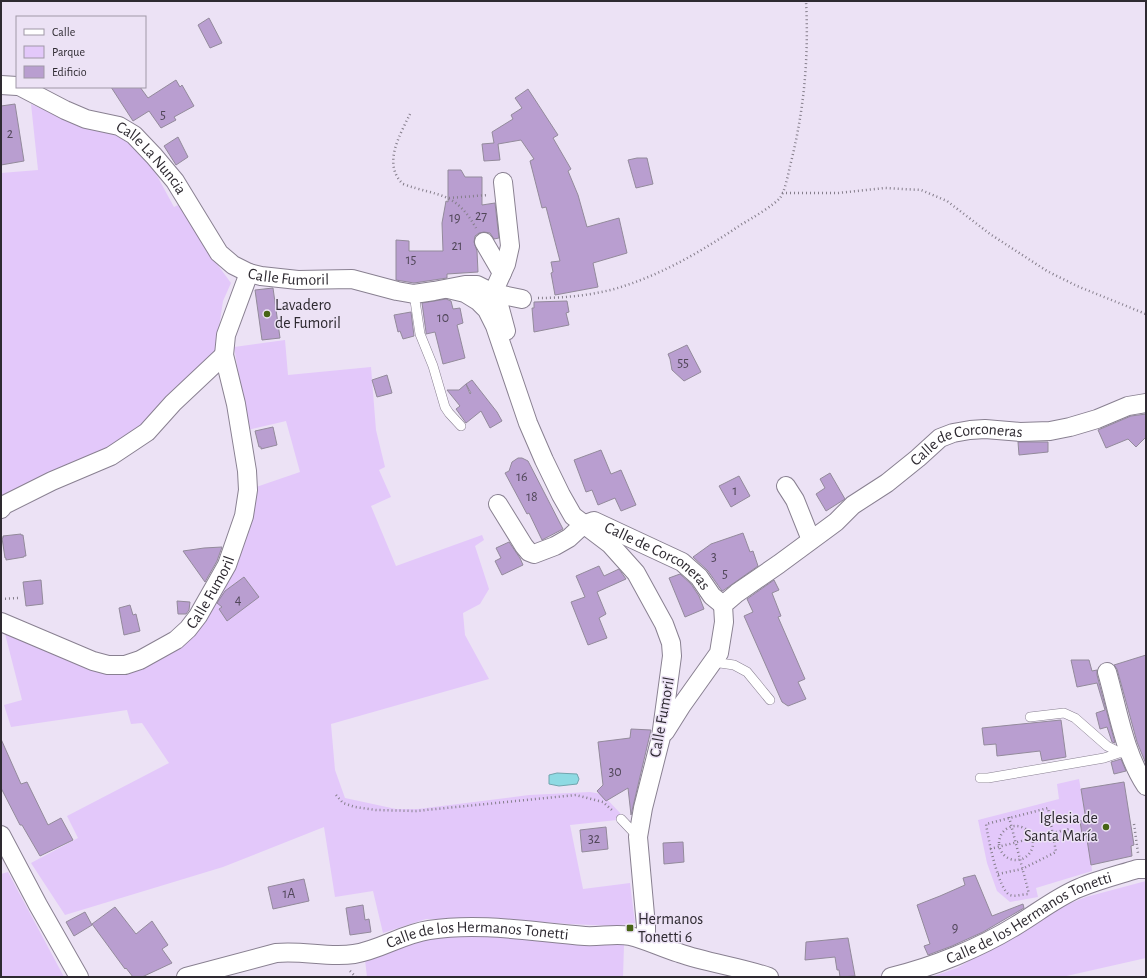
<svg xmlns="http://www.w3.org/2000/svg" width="1147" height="978" font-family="'Alegreya Sans',sans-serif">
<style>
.green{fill:#e3c8fa}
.water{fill:#8edae3;stroke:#71a5ae}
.building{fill:#b99ed0;stroke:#938a9b}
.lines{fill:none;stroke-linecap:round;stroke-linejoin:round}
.service-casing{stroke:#898091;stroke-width:10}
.minor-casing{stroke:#898091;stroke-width:20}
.path{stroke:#857e8b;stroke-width:2.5;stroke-dasharray:1 3;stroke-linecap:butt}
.service{stroke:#fff;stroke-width:9}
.minor{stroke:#fff;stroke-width:18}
.poi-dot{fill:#476416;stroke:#ece2f5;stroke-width:1.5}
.labels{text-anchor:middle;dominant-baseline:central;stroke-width:3;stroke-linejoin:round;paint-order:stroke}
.number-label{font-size:14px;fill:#514759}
.street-label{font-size:16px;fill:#2e2a31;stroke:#ece2f5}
.poi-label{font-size:16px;fill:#2e2a31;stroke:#ece2f5;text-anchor:start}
</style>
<rect width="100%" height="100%" fill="#ece2f5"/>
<path class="green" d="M31,104l52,23 42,9 11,9 19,27 19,35 4,-2 4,5 32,50 17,23 -8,18 -7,47 -3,8 -47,56 -48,34 -117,55v-328l37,-3z
M285,340l3,35 83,-8 5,63 9,37 -6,3 12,27 -20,9 25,60 86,-31 2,5 -9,6 14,43 -9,15 -17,9 2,22 24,44 -158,45 4,46 10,28 51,11h22l111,-14 61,-3 12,2 19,20 -4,6 -47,5 13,64 47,-6 5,40 -20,3 -46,-2 -96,-7 -23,2h-24l-43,14 -10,-42 -38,6 -11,-70 -101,40 -158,48 -34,-52 47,-25 -11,-22 102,-53 -27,-40 -11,1 -4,-14 -116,17 -7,-22 18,-5 -18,-70 99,41 81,-30 69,-153 47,-16 -14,-51 -38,9 -14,-83z
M1079,779l7,41 -6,1 2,13 6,-1 4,38 -56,17 2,9 -28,5 -13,-11 -10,-28 -9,-43 81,-21 -2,-15z
M8,872l56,105h-63v-103z
M1146,881v77l-84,19h-131l26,-9 104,-61 25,-10z
M491,934l133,11 -1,32h-256l-2,-17 57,-20 27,-5z"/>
<path class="water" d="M557,773l20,1 2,5 -2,5 -18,2 -10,-2v-9z"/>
<path class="building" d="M209,18l13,25 -12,5 -12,-23z
M176,80l4,7 2,-2 12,21 -20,11 2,3 -15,8 -12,-17 -16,10 -22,-34h29l8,11z
M528,89l30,46 -5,3 18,31 -3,2 10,24 9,32 32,-9 8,35 -34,10 5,24 -43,8 -4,-22 2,-1 -2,-10 9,-1 -14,-54 -4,1 -12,-47 4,-2 -13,-19 -23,4 2,16 -16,1 -2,-17 12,-1 -2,-11 21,-13 -2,-4 11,-7 -7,-10z
M15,104l9,57 -23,4v-59z
M178,137l10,20 -12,8 -12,-19z
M637,158h10l6,26 -17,4 -8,-28z
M448,170h13l4,7h17v28l13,-2 4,35 -5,1 -4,-6 -6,-1 -5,1 -4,3 -1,6 3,9 1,21 -31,2v4l-33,5 -18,-3v-40l13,1v10h34l-1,-28 4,-22 2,1z
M273,288l7,50 -18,2 -7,-50z
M446,299l5,2 2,8 7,-1 3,15 -6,2 8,33 -22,6 -8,-32 -9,2v-2l-4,-29z
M567,301l2,11 -3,1 3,12 -35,7 -2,-24h2v-6z
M411,312l3,24 -11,3 -3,-8 -2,1 -4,-17z
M687,345l14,27 -17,9 -12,-11 -2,-11 -2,-5z
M387,375l5,18 -15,4 -5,-17z
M472,380l25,32 5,9 -12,7 -9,-17 -15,12 -10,-14 4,-3 -13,-16h12l7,-6 4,10 1,-1 -5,-9z
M1146,414v23l-10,10 -8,-8 -22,9 -8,-18 33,-14z
M273,427l4,18 -16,4v-2h-2l-4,-16z
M1018,442h30v10l-29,3z
M601,450l10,24 10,-4 15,35 -15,6 -6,-13 -17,7 -6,-15 -6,2 -12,-32z
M518,458h4l6,3 35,68 -21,11 -13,-27 -2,1 -22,-41 4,-2 3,-9z
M830,473l15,26 -19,12 -10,-17 9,-6 -5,-9z
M739,476l11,20 -19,11 -12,-21z
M743,533l7,19 3,-1 5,15 -34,24 -2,1 -14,-20 -15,-14 18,-13z
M21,534v1h2l3,21h-2v1l-18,3v-2h-1l-3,-20h1v-2z
M509,542l11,16 3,7 -21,10 -7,-14 6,-3 -5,-10z
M222,547l-5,14 -12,21 -22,-31 21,-3z
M599,566l5,10 15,-7 7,10 -29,13 9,22 -7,4 8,20 -19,7 -17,-43 14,-5 -9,-21z
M680,574l11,10 8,12 5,13 -19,8 -16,-39z
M244,577l15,20 -32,24 -8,-12 3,-2 -5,-4 8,-12z
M41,580l2,24 -17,2 -3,-24z
M774,580l5,10 -7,3 9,23 -3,1 27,62 -7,3 8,17 -18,7 -6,-4 -38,-86 9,-4 -6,-13z
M177,601l13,1 -1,8 -3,4h-8z
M130,605l3,10 3,-1 4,17 -16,4 -5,-27z
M1146,655v109l-9,-22 -20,-73 -3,-4z
M1071,660h18l3,11 5,-1v5l18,68 -3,-1 -5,-15 -7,2 -4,-16 9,-3 -8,-27 -20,4z
M1061,720l5,37 -24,4 -2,-10 -43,5 -1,-12 -12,1 -2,-17z
M631,729l20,1 -20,85 -3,-27 -22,13 -9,-10 6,-6 -5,-43 32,-4z
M1,739l20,45 6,-2 21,43 13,-7 12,22 -33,16 -18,-31h-2l-19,-37z
M1121,759l5,12 -12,3 -3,-12z
M1124,782l10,63 -3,1 1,10 -41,9 -5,-32 -4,1 -2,-13 6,-1 -5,-31z
M606,827l2,22 -26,3 -2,-22z
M683,842l1,20 -20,2 -1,-21z
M975,875l17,41 31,-12 1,4 -41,24 -31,14 -24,9 -4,-9 6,-2 -13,-39 23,-9 25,-11 -2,-7z
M304,879l5,22 -36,8 -5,-22z
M363,905l2,15 4,-1 2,13 -21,3 -4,-27z
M115,907l21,27 16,-13 16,24 -6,4 10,14 -30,14h-9l-7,-9 -1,1 -33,-45z
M85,912l7,13 -18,11 -8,-14z
M848,938l7,38 -15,1 -1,-7h-2l-2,-13 -30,3 1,-18z"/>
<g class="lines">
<g class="service-casing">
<path id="service" d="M414,294l6,40 13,32 12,41 4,6 12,13
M713,662l21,3 13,7 23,28
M1030,717l34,-4 11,5 32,28 14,7
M980,778h8l116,-20 15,-5
M621,819l17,18"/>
</g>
<g class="minor-casing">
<g id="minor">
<path d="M1,85l16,1"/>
<path id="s1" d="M21,87l44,23 21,9 33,7 15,9 20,21 21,25 44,72 14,12 16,8 12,3 37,4 54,-1 45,12 17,3 20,-3 31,-6h12l16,8 6,12 7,26"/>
<path d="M503,182l7,64 -4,18 -13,29 29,6"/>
<path d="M484,242l18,31"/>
<path d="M448,289l17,4 13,8 9,9 8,16 33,97 16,37 17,35 12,21 37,28 26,29 28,51 7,19 1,13 -11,81 -18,71 -5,29 8,89v14"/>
<path d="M786,486l9,14 16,40"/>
<path id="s2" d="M498,504l26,42 5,6 5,2 21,-8 14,-8 14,-13 11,-4 88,41 17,15 13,19 11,9"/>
<path d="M1,509l3,-4 48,-24 59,-25 36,-24 26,-29 51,-48"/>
<path id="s3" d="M1,622l92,39 15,4h17l15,-5 36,-20 12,-11 10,-13 29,-51 17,-49 4,-26 -1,-19 -11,-67 -12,-49 2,-20 23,-62"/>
<path d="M1107,672c11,38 17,81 39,114"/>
<path id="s4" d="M665,732l17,-27 37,-52 5,-31 -1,-17 14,-12 42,-29 57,-42 17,-17 34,-22 31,-25 22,-20 13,-5 17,-3 15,-1 35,3 30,-1 20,-4 27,-8 31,-13 18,-3"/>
<path d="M1,835l37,70 41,72"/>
<path id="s5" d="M186,977l90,-24c26,-3 52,5 78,1 26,-4 48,-20 75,-24 52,-8 104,2 156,6 15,1 31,-3 45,0 17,4 32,12 49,17 29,10 61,14 90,24"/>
<path id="s6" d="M891,977c42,-10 89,-29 126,-52 20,-12 40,-28 62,-37 19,-8 39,-13 58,-19h9"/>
</g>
</g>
<path class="path" d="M410,114c-10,21 -28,50 -7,70 36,13 52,7 73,44
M782,193h56l47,-5 36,2 26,11 43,33 57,37 30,15 69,28
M449,198l39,-3
M538,298c28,0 59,-3 86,-12 43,-14 81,-37 118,-62 9,-5 32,-19 38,-26 5,-7 8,-23 10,-32 14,-54 19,-109 16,-165
M1,599l17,-1
M336,795l7,8 12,4 21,3 40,1 160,-16 27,7 10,9
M1009,817l20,77
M1134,824l4,29
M999 843a17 17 0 1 1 34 0a17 17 0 1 1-34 0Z
M990,849l79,-20
M998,874l24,-5 34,-17 -8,-44 -62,16c2,13 12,66 24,71 5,2 13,-1 19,-1
M350,971l6,6"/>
<use href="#service" class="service"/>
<use href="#minor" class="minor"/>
</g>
<g class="poi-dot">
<circle cx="267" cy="314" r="4"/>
<circle cx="1106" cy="827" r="4"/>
<rect x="626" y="924" width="8" height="8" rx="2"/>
</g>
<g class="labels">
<g class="number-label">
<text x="163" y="115">5</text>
<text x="10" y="134">2</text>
<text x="481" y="216">27</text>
<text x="455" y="218">19</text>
<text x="457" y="246">21</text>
<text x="411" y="260">15</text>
<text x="443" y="318">10</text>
<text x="683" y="363">55</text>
<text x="522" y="477">16</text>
<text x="735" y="491">1</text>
<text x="532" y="497">18</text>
<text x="714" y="557">3</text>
<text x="725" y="574">5</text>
<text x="238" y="600">4</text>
<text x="615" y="772">30</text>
<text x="594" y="839">32</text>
<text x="289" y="894">1A</text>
<text x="955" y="928">9</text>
</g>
<g class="street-label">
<text stroke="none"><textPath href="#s1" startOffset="152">Calle La Nuncia</textPath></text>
<text stroke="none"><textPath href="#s1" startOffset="346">Calle Fumoril</textPath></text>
<text stroke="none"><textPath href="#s4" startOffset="442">Calle de Corconeras</textPath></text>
<text stroke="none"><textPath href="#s2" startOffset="205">Calle de Corconeras</textPath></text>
<text stroke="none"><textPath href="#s3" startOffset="249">Calle Fumoril</textPath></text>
<text transform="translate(662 717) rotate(-80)">Calle Fumoril</text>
<text stroke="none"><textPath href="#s6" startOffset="151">Calle de los Hermanos Tonetti</textPath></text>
<text stroke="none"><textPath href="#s5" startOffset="298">Calle de los Hermanos Tonetti</textPath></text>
</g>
<g class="poi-label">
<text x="275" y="305">Lavadero<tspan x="275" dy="18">de Fumoril</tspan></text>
<text x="1098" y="818" text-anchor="end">Iglesia de<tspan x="1098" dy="18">Santa María</tspan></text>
<text x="638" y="919">Hermanos<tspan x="638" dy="18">Tonetti 6</tspan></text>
</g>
</g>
<rect width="1147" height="978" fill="none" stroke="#2e2a31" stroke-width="4"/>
<rect x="16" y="16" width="130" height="72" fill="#ece2f5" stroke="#a098a7"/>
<rect x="24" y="29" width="20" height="6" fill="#ffffff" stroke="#a098a7"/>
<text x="52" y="36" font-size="12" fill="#2e2a31">Calle</text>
<rect x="24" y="46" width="20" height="12" fill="#e3c8fa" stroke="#a098a7"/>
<text x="52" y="56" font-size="12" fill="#2e2a31">Parque</text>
<rect x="24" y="66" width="20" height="12" fill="#b99ed0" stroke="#a098a7"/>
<text x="52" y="76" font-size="12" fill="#2e2a31">Edificio</text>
</svg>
